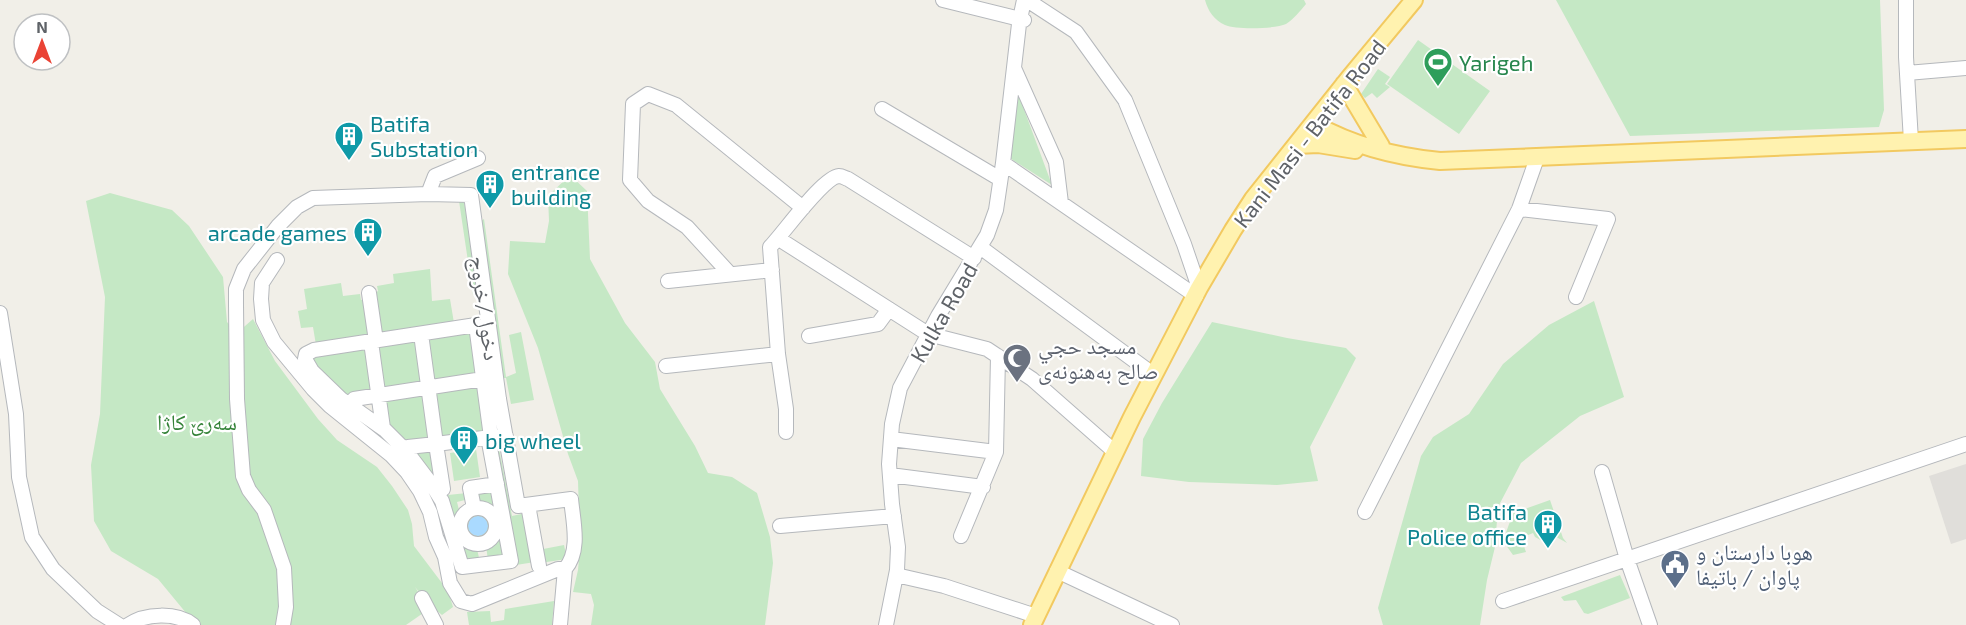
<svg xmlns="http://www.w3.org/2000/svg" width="1966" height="625" font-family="'Exo 2','Noto Naskh Arabic',sans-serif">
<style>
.industrial{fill:#e0deda}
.green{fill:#c5e8c5}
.water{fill:#aadaff}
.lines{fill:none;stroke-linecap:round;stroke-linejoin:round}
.minor-casing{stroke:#b5b8bc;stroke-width:16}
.major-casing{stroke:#f2c960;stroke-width:20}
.minor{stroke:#fff;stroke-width:14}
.major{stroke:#fff2af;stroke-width:16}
.labels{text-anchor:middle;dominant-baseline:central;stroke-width:4.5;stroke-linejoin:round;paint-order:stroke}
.leisure-label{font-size:22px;fill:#27864d;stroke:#fff;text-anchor:start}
.culture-label{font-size:22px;fill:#0d838f;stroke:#fff;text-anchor:start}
.street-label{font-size:22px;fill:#5f6368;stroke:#fff}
.worship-label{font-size:22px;fill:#5b616d;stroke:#fff;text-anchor:start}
.park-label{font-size:22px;fill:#348238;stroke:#fff}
.service-label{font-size:22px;fill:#4e5e75;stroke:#fff;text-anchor:start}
</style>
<rect width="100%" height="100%" fill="#f1efe8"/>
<path class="industrial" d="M1966,464v75l-15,5 -22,-68z"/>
<path class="green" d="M1205,0h99l2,4c-6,7 -12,15 -20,20 -11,5 -50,6 -61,1 -11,-5 -17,-14 -20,-25z
M1556,0h324l4,110 -5,17 -249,9z
M1418,40l72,51 -31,43 -72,-50z
M1378,69l12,8 -5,7 5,3 -13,11 -5,-5 -7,5 -4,-4z
M1015,85l37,100 -44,-28z
M570,175l17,16 3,68 35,64 30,39 5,27 35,57 13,27 24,4 25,16 13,44 3,26 -8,62h-174l3,-20 -3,-11 -18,-2 5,-22 2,-23 -2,-66 -10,-27 -30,-106 -30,-74 2,-33 35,2 4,-22 -1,-25z
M110,193l62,17 17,16 34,51 4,45 10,11 16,-14 22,42 43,58 19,21 40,27 15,19 16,24 4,14 2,22 34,45 5,16 -11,8 -12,-10 -15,-18 14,22 -23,16h-210l-38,-46 -47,-28 -17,-30 -3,-56 9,-51 5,-117 -19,-96z
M459,201h5l14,93 -5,1z
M484,219l22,158 10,-4 -7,-38 12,-3 13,68 -23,4 -5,-26h-3l-22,-157z
M430,269l2,32 18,-2 4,24 -76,13 -6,-41 6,-4 -1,-5 17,-3 -1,-9z
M341,283l2,13 17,-2 1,6 5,-1 5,38 -55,8 -3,-18 -12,1 -3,-17 9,-2 -3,-20z
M1594,301l30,96 -44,19 -59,47 -23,44 -3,40 -8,33 -7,45h-97l-5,-17 43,-152 12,-19 36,-23 34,-50 46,-39z
M1212,322l75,16 59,10 10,10 -46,89 8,34 -41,4 -88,-3 -48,-6 2,-37 19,-36z
M468,330l4,5 6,38 -42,9 -5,-3 -6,-36 4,-6z
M413,340l4,3 5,38 -3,3 -33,4 -4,-2 -5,-38 3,-3z
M366,346l7,44 -2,4 -26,2 -33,-33v-6l4,-4z
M476,385l4,5 6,38 -5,4 -37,5 -5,-3 -6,-36 4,-6z
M421,393l3,4 7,41 -29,4 -15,-14 -3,-26 2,-4z
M498,443l14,73 14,-3 9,49 -19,3 -23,-121z
M432,448l6,34 -24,-31z
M476,449l4,28 -26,4 -4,-28z
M493,487l3,27 -4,-4 -13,-6 -4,-13z
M467,493l3,14 -3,1 -2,-8 -8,2 2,8 5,-1 -8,17 -3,1 -5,-32z
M1550,500l13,38 4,5 -16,-9 -5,9 -11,-6 -2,-4 -12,5 5,14 -13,3 -10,-14 10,-28z
M464 526a14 14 0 1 1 28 0a14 14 0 1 1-28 0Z
M500,529l6,26 -18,5 -2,-14 8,-4z
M460,536l6,9 11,4 3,13 -16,2z
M564,545l3,14 -27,4 -2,-13z
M1620,575l10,23 -42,16 -4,-1 -8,-13 -12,1 -3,-4z
M554,601l-2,24h-83l-2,-13 23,-1 1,11 13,-2 1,-11z"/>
<path class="water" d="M468 526a10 10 0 1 1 20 0a10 10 0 1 1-20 0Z"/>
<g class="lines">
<g class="minor-casing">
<path id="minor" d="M943,0l81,20
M1027,0l49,32 49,68 59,144 15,44
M1906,0v57l5,84
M1014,68l42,94 5,41
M1907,73l59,-5
M882,109l118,70
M1003,163l193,133
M428,194l7,-18 43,-18
M1519,209l89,10 -32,78
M779,239l149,95 59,15 45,30 83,73
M980,247l174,128
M277,260l-15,23 -1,16 2,21 11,22 39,47 17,17 61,49 16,17 13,19 10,21 6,25 9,20 5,26 11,18 11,3 86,-35h7
M730,274l-43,-47 -39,-26 -18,-21 3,-76 15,-10 28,11 127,103
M668,281l104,-11
M369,293l7,48
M0,313l16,101 3,63 13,60 21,32 44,42 22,14
M809,336l69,-12 11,-15
M371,342l12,86
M666,366l112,-12
M349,405l5,-6 129,-20
M786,432v-23l-8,-55 -8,-107c13,-13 53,-70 69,-71 3,0 6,2 9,3l126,79
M488,437l23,124 -49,6 -20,-66 -10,-16 -25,-33 -22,-22 -44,-31 -29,-28 -7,-12 1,-5 8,-4 162,-25 15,112 15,-1
M891,439l105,13
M409,454l-1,-7 28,-3 -15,-110
M1602,472l25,87 23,66
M890,475l93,12
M443,489l-7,-45 55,-7
M528,505l11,61
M460 526a18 18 0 1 1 36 0a18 18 0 1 1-36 0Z
M474,508l-4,-20 27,-4
M1365,512l154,-303 18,-51
M780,526l114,-10
M961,536l35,-84 2,-96
M1057,571l115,54
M896,575l48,11 92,30
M422,598l14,27
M1503,601l463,-157
M128,625c17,-12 49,-13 65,0
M283,625l3,-18 -2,-39 -20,-58 -15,-20 -6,-14 -6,-77 -1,-95v-15l8,-20 34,-43 19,-19 16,-9 115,-4 43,1 28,204 19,107 53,-7c2,22 10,52 -6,70l-5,56
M886,625l11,-55 1,-23 -6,-43 -3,-40 3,-40 8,-36 38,-72 49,-81 9,-25 7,-47 16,-139 5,-24"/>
</g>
<g class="major-casing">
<path id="major" d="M1344,84l37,62
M1314,124c38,21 83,33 126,37l526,-22
M1297,145l21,-1 37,6
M1032,625l100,-208 67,-129 34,-58 20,-31 97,-122 64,-77"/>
</g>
<use href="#minor" class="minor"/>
<use href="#major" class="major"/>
</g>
<defs>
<g id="stadium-pin" transform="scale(1.5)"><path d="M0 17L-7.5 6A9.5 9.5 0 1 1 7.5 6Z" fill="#2e9e5b" stroke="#fff"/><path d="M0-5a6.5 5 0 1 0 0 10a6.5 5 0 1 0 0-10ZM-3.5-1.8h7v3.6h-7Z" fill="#fff"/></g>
<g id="building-pin" transform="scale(1.5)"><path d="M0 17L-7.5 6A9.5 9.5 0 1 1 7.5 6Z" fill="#0f9aa8" stroke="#fff"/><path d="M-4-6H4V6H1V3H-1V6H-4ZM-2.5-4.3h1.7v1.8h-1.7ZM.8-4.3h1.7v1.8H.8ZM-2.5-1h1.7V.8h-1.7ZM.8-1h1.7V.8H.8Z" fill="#fff"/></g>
<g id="mosque-pin" transform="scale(1.5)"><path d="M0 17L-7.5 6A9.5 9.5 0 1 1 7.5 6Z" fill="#6b7280" stroke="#fff"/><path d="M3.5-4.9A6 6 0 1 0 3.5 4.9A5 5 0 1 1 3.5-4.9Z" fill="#fff"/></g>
<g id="civic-pin" transform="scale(1.5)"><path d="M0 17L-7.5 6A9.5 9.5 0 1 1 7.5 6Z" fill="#5c6f8a" stroke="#fff"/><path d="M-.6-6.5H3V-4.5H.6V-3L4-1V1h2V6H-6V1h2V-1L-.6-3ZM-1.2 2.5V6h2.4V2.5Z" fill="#fff"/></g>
</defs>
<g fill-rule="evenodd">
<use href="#stadium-pin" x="1438" y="62"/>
<use href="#building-pin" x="349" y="136"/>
<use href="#building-pin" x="490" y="184"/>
<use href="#building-pin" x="368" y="232"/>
<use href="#mosque-pin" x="1017" y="358"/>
<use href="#building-pin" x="464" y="440"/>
<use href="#building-pin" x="1548" y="524"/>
<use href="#civic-pin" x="1675" y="564"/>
</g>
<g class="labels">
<g class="leisure-label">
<text x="1459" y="62">Yarigeh</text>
</g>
<g class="culture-label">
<text x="370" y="123">Batifa<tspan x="370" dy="25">Substation</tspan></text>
<text x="511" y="171">entrance<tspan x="511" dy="25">building</tspan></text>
<text x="347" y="232" text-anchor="end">arcade games</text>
<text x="485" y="440">big wheel</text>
<text x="1527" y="511" text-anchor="end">Batifa<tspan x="1527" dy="25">Police office</tspan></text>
</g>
<g class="street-label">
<text transform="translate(1309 133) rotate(-52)">Kani Masi - Batifa Road</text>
<text transform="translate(486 308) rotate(82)">دخول/خروج</text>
<text transform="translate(943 312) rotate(-60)">Kulka Road</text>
</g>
<g class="worship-label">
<text x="1038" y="345">مسجد حجي<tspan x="1038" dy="25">صالح بەھنونەی</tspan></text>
</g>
<g class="park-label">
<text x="197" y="421">سەرێ کاژا</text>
</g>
<g class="service-label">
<text x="1696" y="551">هوبا دارستان و<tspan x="1696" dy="25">پاوان / باتيفا</tspan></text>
</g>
</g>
<g transform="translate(42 42)"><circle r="28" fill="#ffffff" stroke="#bfc1c3" stroke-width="1.5"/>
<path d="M0-4.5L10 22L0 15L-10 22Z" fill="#ea4335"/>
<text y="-9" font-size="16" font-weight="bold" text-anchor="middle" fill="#5f6368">N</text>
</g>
</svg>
